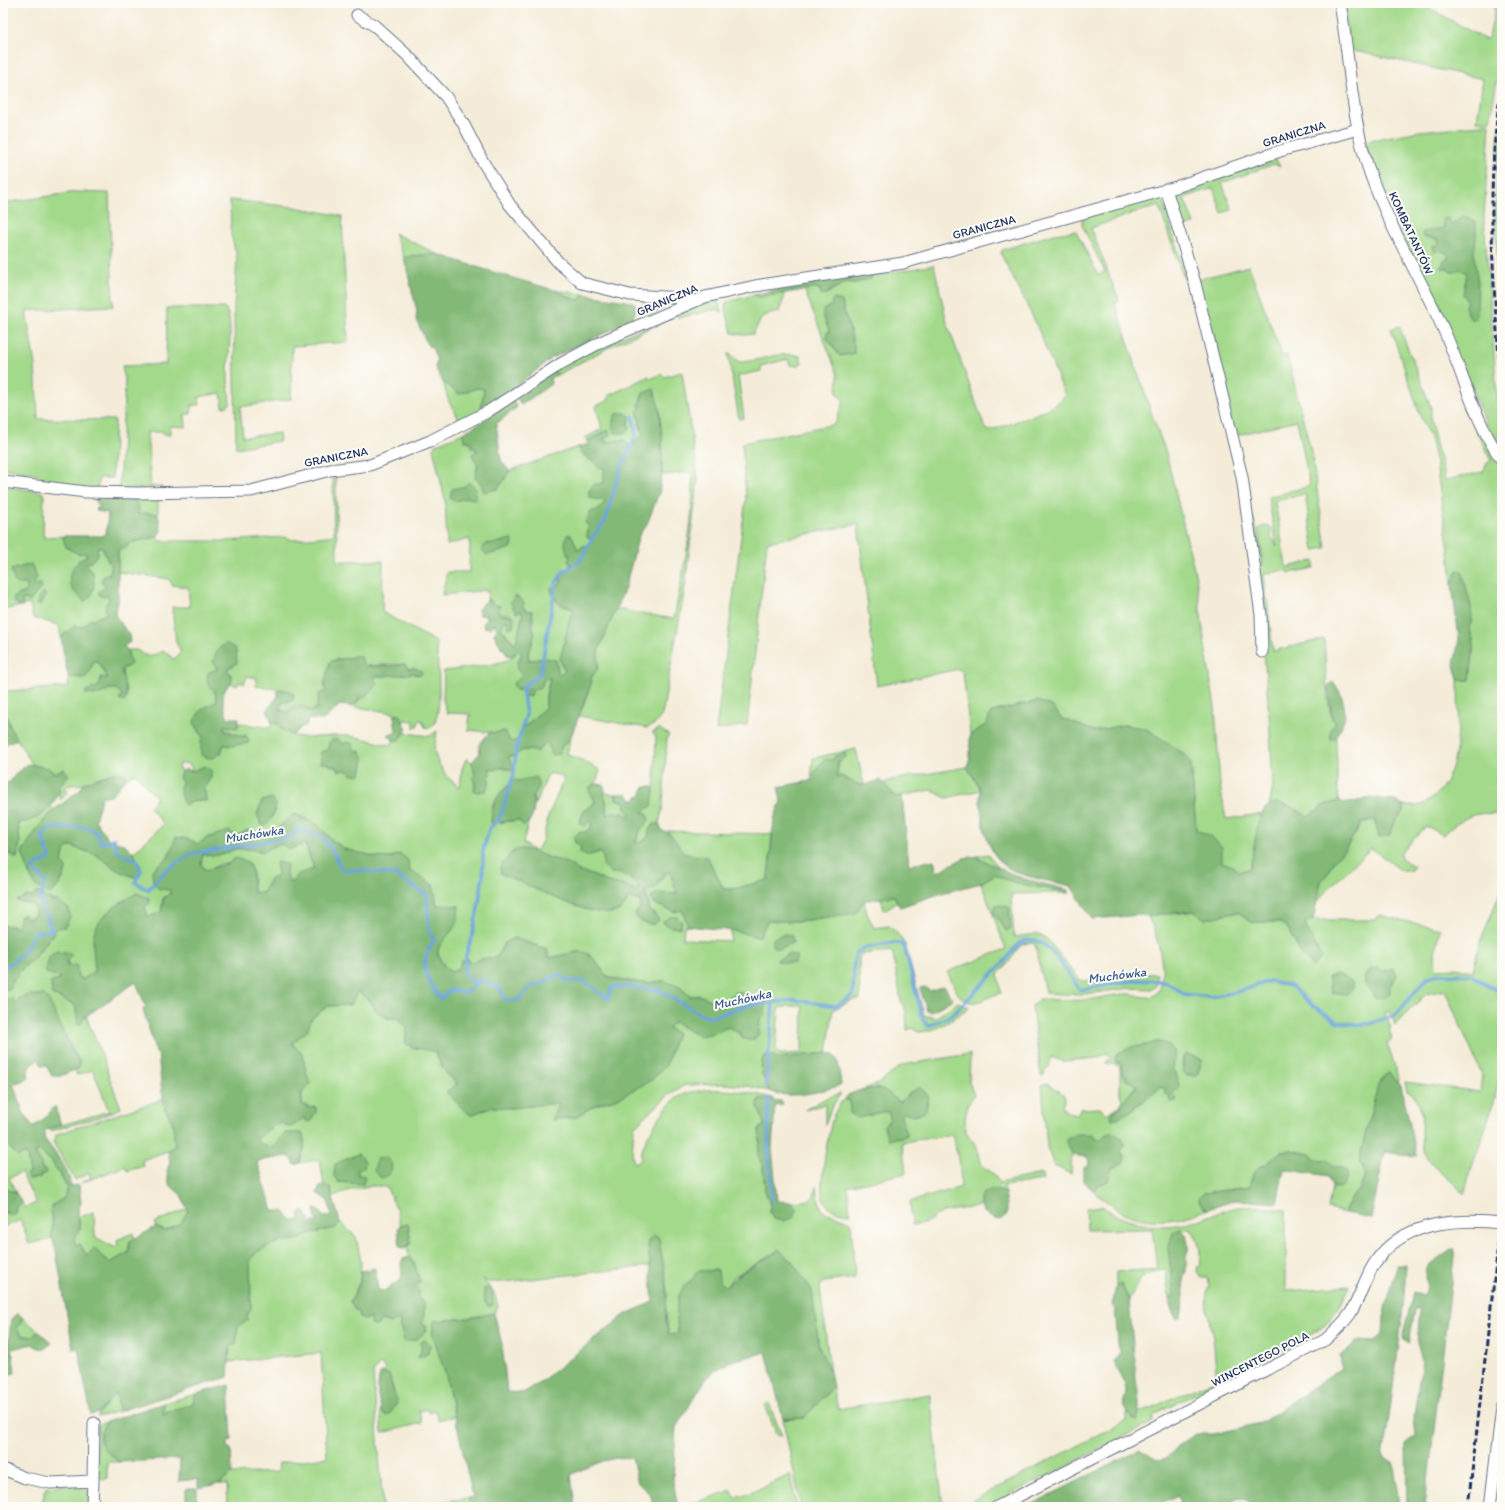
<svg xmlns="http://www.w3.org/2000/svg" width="1505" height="1510" font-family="Itim,sans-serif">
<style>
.green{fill:#a3d98a;stroke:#5f8474;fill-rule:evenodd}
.forest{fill:#82b976;stroke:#4e746a;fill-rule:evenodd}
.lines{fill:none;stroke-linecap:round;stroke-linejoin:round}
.stream{stroke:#6ea6dd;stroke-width:3.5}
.minor-casing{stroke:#677189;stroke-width:13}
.minor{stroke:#fff;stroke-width:11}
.rail{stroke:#1b2f5e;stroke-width:3;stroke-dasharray:6 3;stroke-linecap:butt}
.labels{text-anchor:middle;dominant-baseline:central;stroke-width:4;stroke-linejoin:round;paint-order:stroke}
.street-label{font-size:12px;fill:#1b2f5e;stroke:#fdfcf7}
.water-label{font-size:13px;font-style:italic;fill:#38598a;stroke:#fdfcf7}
</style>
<rect width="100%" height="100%" fill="#fdfcf7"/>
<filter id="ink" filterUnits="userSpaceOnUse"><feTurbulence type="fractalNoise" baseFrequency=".025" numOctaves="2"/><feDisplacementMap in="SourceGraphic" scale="8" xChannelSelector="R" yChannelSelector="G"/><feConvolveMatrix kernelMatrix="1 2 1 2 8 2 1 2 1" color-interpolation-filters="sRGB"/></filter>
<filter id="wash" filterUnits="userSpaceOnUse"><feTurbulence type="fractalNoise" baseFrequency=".012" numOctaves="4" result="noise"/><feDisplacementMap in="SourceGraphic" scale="16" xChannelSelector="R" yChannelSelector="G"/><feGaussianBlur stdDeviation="0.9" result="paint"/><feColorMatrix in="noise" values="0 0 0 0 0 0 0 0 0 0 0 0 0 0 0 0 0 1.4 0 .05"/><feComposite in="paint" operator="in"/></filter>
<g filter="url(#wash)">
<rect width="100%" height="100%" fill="#f4ecd8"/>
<path class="green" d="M1343,3h78l63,36 5,-1 7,-35h6v49l-12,69h-13l6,-42 -133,-29z
M1490,124l-6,94 17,232 -11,-18 -116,-262 -9,-29 55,-10z
M1499,127h3v205l-7,-114z
M1276,159l4,8 -6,-3 -52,19 10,27 -10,3 -9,-25 -29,10 10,26 -15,4 -7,-37z
M77,192l32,1 4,113 -87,5 9,54 3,54 77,1 -3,58h-13l-2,13 -52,-7 -7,-9 -35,-7v-265z
M1159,195l4,4 23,80h-2l-25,-73 -25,7 -43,15 28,73 -4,2 38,115 13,35 30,124 9,69 10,61 5,79 6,33 35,-5 -11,54 -11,5 -4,-6 -14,-5 -9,-25 -16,-7 -5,-67 -67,-38 -30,6 -34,-13 -7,-11 -15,-6 -47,11 -4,12 -17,11 -7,-63 -4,-3 -82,17 -19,-162 -91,18 -20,183 -31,5 30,-232 -4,-55 93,-19 9,-23 -7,-8 1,-18 -34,-86 12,-1 13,5 3,-4 14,-7 9,1 17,-5 -1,-2 63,-11 13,58 38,105 4,3c17,-6 68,-21 76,-36l-31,-76 -33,-65 1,-4 52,-16 22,-3 22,44 7,-3 -23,-47v-8zM842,301c1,11 11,34 10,40l2,4 -2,9 -12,2 -14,-19 3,-7 -6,-14 4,-8z
M230,200l64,7 48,9 6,126 -56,4 -1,53 -51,8 3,30 36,-4 1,8 -44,7 -2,-139 3,-53 -6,-21z
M394,233l43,21c-12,2 -22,0 -33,4z
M1249,266l33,90 5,-1 24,96 15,97 -12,2 -9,-56 -15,3 -15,5 11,64 2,1 26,-6v7l-25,5 -2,-3 -23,4 9,77 51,-12c2,21 1,69 11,85l-4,15 5,-2 2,64 -13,4 -18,12c-12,-9 -23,-17 -38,-11l4,-19 -4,-72 -16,-199 10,49 -5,-36 7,-4 6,3v8l6,10 -9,-49 42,-11 -13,-66 -63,16 -38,-156z
M556,290l27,4 -3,6 -9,-1z
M783,293l1,5 -5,14 -16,4 -10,18 -10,1 -11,-2 -7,-27 2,-4 27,-7 6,2z
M642,300l21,2 3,3 -1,3 -21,10 1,-8z
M718,300l4,12 -5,-3 -39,9 -1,-4 22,-10z
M167,308h58c9,11 3,50 3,65 0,10 1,21 2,31l-2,2 -5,1 -2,-14 -22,4 1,8h-8l-1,9h-6l1,13 -16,-1v9l-7,-1v-2h-16l4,55h11l-43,3 6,-108 -3,-16 44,-2z
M671,316l1,2 -59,27 -56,30 -3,-5 37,-20z
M1399,326l32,81v15l14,58 38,-8 4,-9 4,-2 -26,-54 3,-1 27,53 7,9v347c-28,-5 -39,2 -59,20l-17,-9 -26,28 1,5 13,7 -4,5h-8l-31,-23 -47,45 -6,9v-8l3,-13 8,-9 5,-11 12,-13 16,-25 13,-4 2,12 13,4c2,-11 5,-16 14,-23v-7c10,3 18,1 26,-5 34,-25 28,-81 28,-120h12l4,-37 -5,-16 3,-7 -10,-49 -4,-1 -6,15c-1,-27 -6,-53 -10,-80 -4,-26 -7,-64 -21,-87l-30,-89z
M728,354h2l9,8c20,0 41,-12 61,-6l2,7 -6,3 -6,-1 -2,-6 -27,7v5l-23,5 6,42 -5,1z
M682,372l16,106 -13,109 -23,128 -7,9 -8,4 -68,-12 12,-32v-6l7,-10v-17l18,-42 58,10c8,-43 22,-104 18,-147l-30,3v-39l-3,-28 -16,-15 -4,31 4,9 -3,5 -9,10 -12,-8 -4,2h-8l-4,-3 1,-7 -17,9 -2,-3 17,-9 -6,-23 13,-6 -1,-4 41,-20 1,3 12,-5 2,3z
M443,382l16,12 18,-6 8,1 -4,18 7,1 -28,13 -11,-19z
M463,433l1,7c17,5 14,23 11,37l6,7 19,1 5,-6 4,-8 69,-24 6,9 20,12 2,33 -8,9 -8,2 -3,25 5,2 -3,7 -11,5 -6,-15 -4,-2c-4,15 0,17 4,30l-10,9 -2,11 -8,11 8,10 13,4c-8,21 -9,39 -8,61l-6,5c-8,-11 -15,-17 -30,-15l-1,-7c7,-10 6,-31 4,-42h-11l2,4c-2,6 -6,27 -9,30l-2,-6 -11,-8 2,-9 4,-1 1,3 3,-10h-12l-9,-14h-3l1,-10 -46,5 5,-23h22l1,-31v-2l-23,6 -2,-45 -12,-52 2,-3z
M336,478l1,83h46l-1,51 54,30c1,17 9,78 -6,86l-5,-1 -3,-7h-3l-2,7 -3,2v-8l-10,-1 -1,2 -4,-8 -5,2v-3l-45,-7 7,-3c3,-6 16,-13 21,-20l-3,-4 2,-3c14,2 29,-7 42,-1l-10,-6 -3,-5 -41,2 -10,-10c-8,4 -16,2 -24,6l-6,23 3,6 -8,4 -2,11 2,2 -9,3 -9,-6 -14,7 -7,-2 3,-8h5l3,-11 -35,-5 1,-8 -10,-2 -3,8 -4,-2 -3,4 -6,-3 1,-6 -5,-8 10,-6 -19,6 -3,23 2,10c-12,4 -18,8 -23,20l9,15 18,17 3,-10 4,2 20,-3 -3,-8 -1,2 -20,-7v-4h15v-3l32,5 1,-5h5c16,24 49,10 72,13 15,2 28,7 43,9l1,-5h6l6,-7 25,3 7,-5 -3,20 4,11 9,15 13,10 2,-18 4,-10 6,3 3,13 -2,3 2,7v5l15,-23 17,2 2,-10 -2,-2 7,-1 9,-6 15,1 8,-9 2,2 14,2 8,-7 -3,16 15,5 18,10 -4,14 -6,3 5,14 -2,4 -9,6 -5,12 9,-1 4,2 -2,5 -5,3 -5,21 7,3 12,-4 42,36 -9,2c-7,-6 -15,-5 -24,-8 -11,-4 -17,-9 -29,-10 -10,-13 -29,-11 -43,-20l7,-13 5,-22 15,-36v-5l-14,-3 -14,31 -7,-26 -7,3 -8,-1 -18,20 -4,11 8,12 19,-3 10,3 1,-3 -6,23 11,8c-8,1 -13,-2 -21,0l-12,23c22,7 100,49 119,36 4,-3 7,-9 10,-12l10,3 1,5 -6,9c6,8 10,9 20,9v-10l-5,-2c0,-8 -4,-14 -5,-21l18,-12 3,-7h4l8,22 -21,-1 -4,10 21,9 8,-3 6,17h-4l-1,13 47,2 1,-11 14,2 8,4 16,-15h31l41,-6 23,-14 3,13 7,14 15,-2 7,6 9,12 19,71 11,3 23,-16 11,5c-14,11 -32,25 -51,25l-5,-4 -6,2 -1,-18 -5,-11 -8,-47 -3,-3 -29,3 -2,4 1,41 -8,1 -19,10 -6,43 -50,5 -2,-2h-10c-8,11 -1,25 4,35l-22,-5 -23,-2 -39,1 -14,8 -37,34 -2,28 2,8 7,-3c0,-15 8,-26 16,-39 6,-8 10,-15 17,-21 23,-18 74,-8 99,-2l1,1h-15c-4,12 5,17 5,27l-5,2 1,15 -2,12 5,12 2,23 5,15v6l23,7 4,-8 -5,-8 18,-2 4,-4 2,-10 2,13 5,12 28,11 4,56 -32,4 -3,5 10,85 -11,-24 -7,-57 -33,-41 -46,27 -7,10 -7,-7 -22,-9c-5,12 -9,9 -14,17 -6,9 -6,34 -5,45l-9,3 -4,-29 2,-13 -8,-55 -5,-3 -6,5 2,25 -146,16h-16l-6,-4 12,15 4,13 -4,7 -25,5 -34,3 19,95 -16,4 -3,-9 -6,2 -1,-4 -9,2 3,12 -40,10 -2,-24 4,6 8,-4 5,-8 -8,-28 -5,-2 1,-3 -2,-4 -4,-2 -6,9 10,134h-155l-1,-22 -8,-1 13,-10 46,-2 1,-9 48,-6 -6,-104 -92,9 1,-17h6l2,-18 9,-11 4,-8 -1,-48 8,-9 20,-9 24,-3 3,-4 30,-7 5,-6 16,15 5,24 -1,20 -10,22 5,7 16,8 1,4 9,-2 10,3 8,-3 5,21 17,-16 3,-24 -5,-1 -4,-14 5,-4 -6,-20 -5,-5 -2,-10 4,-4 -3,-18h-8l-4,-17 -9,-20c-12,-6 -43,2 -54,9l-3,-10 -6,-1 -4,-27 -20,4 5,-16c-15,0 -38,6 -49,-7 5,-5 20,-17 26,-18 15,-4 16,7 28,-14l-8,-4v-50l-10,-11 15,-12 5,-13 16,-12 22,-1 7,-14 15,12 4,7 11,8h9l12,8 -2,6 5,16 16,1 6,3 2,-1c4,14 12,25 23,34l-11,6 14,16 10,8 20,-8 20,1 48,-5 -7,17 24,-3 19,-12 23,-7 48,-33 11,-32 -9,-5 6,-6 24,14 31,-9 20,14c14,-8 9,-9 11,-22 1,-6 4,-13 7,-19l-10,1 -26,-5 -7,7 -10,1 -14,-9 -10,1 -12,-10 -15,-5 -16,2 -30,-3 -54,-25 -13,3 -4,-9 -32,-11 -10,5 -7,14 -16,2 -30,13c-23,-20 -11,-30 6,-48l-20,-19 -4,-20 -24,-15 -9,-16 -11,4 -13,-1 -32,-8 -13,-10 -14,-15 -23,-10c-8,7 -24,23 -35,21 -4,-2 -8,-4 -12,-5l-10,6 -28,1 -11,7 -10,-5 -17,11 -5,11 -14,9 18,19v5l-7,4 -2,14 -13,6 -3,-12 4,-8 -56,45 2,15 -1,13 -10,8c-9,-2 -16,-10 -17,-19l5,-5 -6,-3 -15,24 9,1 9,26 6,2 8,13 3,-2 22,54 -1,1 14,37 -18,8 -52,15 -3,-2 61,-18 -16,-41 -16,5 -2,-5 4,-2v-7l-35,-66c-10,1 -18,-2 -26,5l1,3 -4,1 -2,-5 -10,1v-9l7,-4 7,-14 17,-15 19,-24 16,-25 -11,-8 -11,-2 -15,-1 -14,3 16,4 1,10 -16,7 -1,5 -15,-2v-63l6,-9 5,5h3l3,-14 -2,-21 23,-8 10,-9 3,4 -13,14 -19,28 8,24 6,10 19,4 9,-13 2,-8 -4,-8 3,-12 6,-3 26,9 20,15 21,9 3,-12 -8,-14 31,-29 -15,-17 8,-9 -22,-25 -10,6v-5l-10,-2 -37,13h-7l-5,1 -3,4h6l-8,10 -2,-6 1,-11 5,-3 -17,-12 -10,-1 -6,-3 -21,-35 -8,-24v-219l39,6 2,3 -1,42 21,-1 -1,2 23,15v4l-8,3 6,41 8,-6 -7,-31 6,-2 7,-8 -1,-7h5l9,20 -1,7 -7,3 6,23 -2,14 -19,7 -5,6 -16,5 -6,5 -2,-12 -26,-7 -3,-14 -27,6 4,22 -1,59 63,-4 -1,-10 17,1 8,-17h5l11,18 -9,4 -1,4 -6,1v7l13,-3 3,-3h7l9,7 2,-6 -5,-8v-13l5,-2 1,-15 -2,-2h10l13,7 14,-6 11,8 7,-7 -5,-10 -4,-35h18l-2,-20 -16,-2 -3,-6 -51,-7v-22l9,-2 2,-5 28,-6 3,4h67l58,-4 8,3 41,-5 -1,-56zM338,742l17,9 -7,19 -13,-5 -4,1 -11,-7 9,-9v-7zM187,763l4,3 1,5 3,-1 10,15 -2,5 2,1 1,10 -12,-1 -9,5 -3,-23 -3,-4 2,-6 -3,-6 1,-2zM790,1006h13l-1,44 -1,3 -20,1 -4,-2 -1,-4 3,-40z
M158,498v16l-13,-1 -7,2 -3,-15 -9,-1z
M518,651l4,2 -4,9 4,14 -1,2 9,11 -3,3 3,5 4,-9 10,-10h6l-4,17v12l-25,23 -4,10 -6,2 -7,-11 -8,2 -28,-3 2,-16 -23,-1 -4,-13 1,-29 45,-6 19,-5z
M659,729l10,6 -2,3 -4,68 -4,18h-5l-5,6 -1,7 -6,5 -7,1 6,-14v-17l5,-3 8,-15 2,-58 -4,-3z
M856,749l8,36c-11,1 -17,-10 -28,-8l3,-13 -1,-2 3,-1 -5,-5 -21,24 -4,1 2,-23z
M967,767l14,23 -35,8 -15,-8 -35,7 -13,-14 8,-3z
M605,793l11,1v5l9,3 1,6 5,7 -23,1c-4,-7 1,-12 -4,-20z
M667,831l105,3 -4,46 -34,9h-10l-17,-31 -22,-3z
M282,844l8,5 15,-5 9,25 -23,14 -14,-21 1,14 -8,3 -7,14 -10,-1 -1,-21c-9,-3 -23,-10 -32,-7 -6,3 -6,5 -15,6l-4,-6 1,-10c13,4 19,0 31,-4 6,-3 25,0 31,2l7,-5z
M988,854l12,15 -21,-10 -1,-3z
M995,874c13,9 54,15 72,18l1,-2 2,3 -59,1 3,43 23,-3 10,5 33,41 3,1 63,-7h11l-1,12 -3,3 -22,-1 -53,7 -33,-2 -10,-49c-16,-4 -18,7 -26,18 -3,4 -7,8 -11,12l3,19c-9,2 -17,8 -26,9 -17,3 -22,-20 -28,-30l59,-23 -25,-66z
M1502,888v178l-9,40 -20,58 -9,30c-11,-15 -33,-24 -40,-42 -9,-22 8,-46 -17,-61l-2,-9 75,10 2,-17 -37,-85 -19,4 -31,31 -5,-14 -5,2 6,15 -2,1 3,11 -5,3 12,37 -1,3 -6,-6 -24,46 -9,38 6,15 -6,15 -6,4 -8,18 -17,-4 4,-23 7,2v-22l-4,2 -21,-9 -4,-5 -19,-4 -9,2 -17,13 -6,2 -5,5 -5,15 -45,6 -2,14 6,2c-26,12 -61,17 -87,2 -10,-5 -19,-13 -27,-20l5,-6 9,-4 4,-13 6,-2 7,-9 -4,-6 4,-7 -29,-5 -14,-5 -14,15 4,4 -1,21 -17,-8 -7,-19 -5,-62 6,-2 16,12 1,5 -3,5 1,4 8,5 7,1 2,-6 21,-1 5,6 15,-9 -10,9 6,4 26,-16 18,-15 4,2 4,8 2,-1 6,-20 -5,-7v-3l-13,-25c-12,6 -38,5 -44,17l2,5 4,1 -1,6 7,11 6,1 4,4 -14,16 -3,-8v-27l-8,-4 -5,1 -1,-2 5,-4 -4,-5 -10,5 -34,3 -12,-4 -2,10 -4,3 -1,5 -3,1 -8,-60 -1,-10 8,-7c14,0 32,2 45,1 15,-1 31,-7 46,-6 7,1 17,6 24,1 16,-11 2,-64 -7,-78l11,-3h16l19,-3 11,8 33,-7 13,10h28l9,6 5,12 25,9 -10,-14 -3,-13 3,-2h68l3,-5 61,14 -5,24 1,16 19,-1 18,3 7,-29zM1393,969l4,6 -7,11 -14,12 -10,-14 16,-12zM1187,1054l15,6 -5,16 -15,-8 1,-11z
M894,896l3,6 -13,8 -3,-12z
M970,1054l-1,28 5,13 -6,9 -3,14 1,14 11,15 5,18 13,10 4,8 43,-9 1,6 -39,6 1,7 -8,-4 -17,10v7l-37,6 -18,11 -13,2 -2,-23 51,-15 -1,-18 -7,-34 -51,7 4,31 -58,13 2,28c-11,0 -23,-5 -27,-16 -5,-10 6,-69 10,-81 3,-7 6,-13 11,-18l6,2v5l18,10 15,-5 6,1 1,7 -6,7 4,13 18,-3v-5l-5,-15 4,-4 9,4 -5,-23 -9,9 -18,-12 -6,-2 -28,7 32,-12 22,-18z
M841,1093l-10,15 -6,17v-21l-20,6 19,-11z
M164,1099l1,9 8,15 2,23 -7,5 -26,9 2,6 -17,5 -2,-5 -44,17 10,-5 -2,-5 -14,7 -22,-38 4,-8z
M3,1139l11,14 13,2 3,17 10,6 1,-3 5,-4 -4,-2 -1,-6 -6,-10 4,-3 13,12 16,26 -4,10 -11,7 -2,11 2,8 -1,14 -23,6 -8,-24 -18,7v-15l5,2 14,-11 3,5 11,-5 -15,-31 -12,6 7,15 -6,-3 -7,-6z
M1102,1206c28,21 64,25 97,14 14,-5 26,-11 41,-13 15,-2 32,2 46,3v81l64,-5 -10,20 -17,21 -31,19 -139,69v7l-167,85h-26l166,-86v-8l11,8 2,-8 78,-34c-2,-14 -2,-28 -4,-41 -2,-15 -12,-38 -3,-52l-3,-9h-7l-3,-5 1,-6 3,-2c-1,-13 -1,-26 -11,-35h-10l-7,4 -5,15 6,48 -5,3 -3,-29c-25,3 -25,7 -37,30l-8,-17 -5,3v-14l41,-3 -5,-40 -65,1 -1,-22z
M187,1209l1,2 -8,13 -15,7 -9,-4 -2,-4z
M94,1212l1,25 19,10 4,-2 -1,-5 16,-7 2,6 -5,2 -2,12 -19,10 -4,-6 -18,-1 -7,-12 -4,2 -2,-7 6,-10 -1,-12z
M22,1317l16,14 -6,6c-8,-2 -13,-1 -16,-10l5,-3z
M833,1387l5,22 92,-15 13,113h-142l-18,-87 21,-2z
M116,1392l3,19 -21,6v-4l2,-1z
M196,1394l-4,10 -29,9 1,-10z
M769,1403l13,33 -6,-2 -11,-29z
M106,1422c-13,22 -3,25 13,40h-12v17l-10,-1v-47l3,-7z
M790,1475l7,32h-114l49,-17 3,7 15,-4z
M78,1484l10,7 2,16h-49l5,-20z
M468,1498l2,9h-48l1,-2z"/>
<path class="forest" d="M1462,217l14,4v17l-2,16 4,30 -1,30 -1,4 -5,2 -6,-13 2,-7 -4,-6 4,-21 -7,-4 -5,3h-5l-2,-4h-7l3,-8 4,-1v-5l-8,-4 -7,2 -1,-6 6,-1 1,-5 -17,-4 1,-4 21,-4 -1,-9 5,-1 3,7z
M437,254c39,13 78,25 117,36 10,3 16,9 26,10l3,-6 49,8 3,1 1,6 -4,11 -80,38 -64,50 -7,-1 3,-18 -7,-1 -18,6 -16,-12 -8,-15 2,-6 -5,-14 -4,-1 -12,-27 1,-8 -13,-53c11,-4 21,-2 33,-4z
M857,276h14l1,2 -17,5 -9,-1 -22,13 -3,-1 -1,-5 -4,-1 -49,8 -7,1 -6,-2 34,-9z
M834,299l8,2c1,11 11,34 10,40l2,4v8l-14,3 -14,-19 3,-7 -6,-14v-6l8,-4 1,-6z
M554,370l3,5 -7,3 1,6 -30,21 -4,-7z
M654,389l5,19 3,28v39l-3,18 -12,31 -8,11 -14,53 -27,63v17l-7,10v6l-21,55 -8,7 -3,8 -7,1 -4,-11 -2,-2 -8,9 -15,-1 -9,6 -6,1 5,8 1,6 -13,-4 -7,3 -4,-2 -1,15 -3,8 -9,1 -3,-2 1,-5 -2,-7 2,-3 -3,-13 8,-9 -1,-8 11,-13 6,1 8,-2 7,11 6,-2 4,-10 25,-23v-12l4,-17h-6l-2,8 -4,3 -4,-1 -4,9 -5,-1 5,-8 -4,3 -10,-1 -3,-7 9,-7 -2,-4 -3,-2 1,-8 4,-9 -4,-2 -7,6 -5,-3 -1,-5h-3c-2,-6 -7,-10 -8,-16l3,-3 -2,-6 -5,4 -6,-1 -1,-3 4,-5v-3l-7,-1 -2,-6 9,-9h3l3,4 7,2 -1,8 15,2 -1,11h-5l-1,-6 -4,1 -2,8 4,2 3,6 4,2 2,5c3,-3 7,-24 9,-30l-2,-4 -5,2 -6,-12 5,-5 7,4 2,4 -1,4 5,3h4v17l3,5 -4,15 -3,5 1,7 17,-2 10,2 3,15 6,-4 -5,-11 9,-39 4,-12c-10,-4 -21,-8 -22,-21l9,-4 2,-11 9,-9 -3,-2 2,-5c-5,-7 -7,-16 -2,-23l4,2 6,14 5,-4h6l3,-7 -5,-2 2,-11 -4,-3 5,-11 8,-2 8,-9 -17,-3v-8l6,-6 9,-1v-15l-6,-1 -7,-7h-2l-11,-13 11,-3 -2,-3 22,-11 1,6 -7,3 3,3 19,-2 6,8 12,-15 -6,-22 3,-3 -1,-4 4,-11z
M512,399l5,8 -21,17 5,36 8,11 -4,8 -7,10 -14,3 -3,-8 -6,-7 3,-11 -6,-12 5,-2v-3l-5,-1 -1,-6 -7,-2 -1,-7 25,-15z
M619,413h7l4,3 -2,9 2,4 -5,4h-10l-3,-6 2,-11z
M469,482l7,7 -1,5 2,3 -2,2 -8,-1 -13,3 -4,-3 2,-9 14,-3z
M94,499l41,1 4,9 -1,6 7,-2 13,1 3,17 -4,6 -28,6 -6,7h-5v52l-3,13 14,20 1,7 -6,4 4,6 3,12 -9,5c0,10 8,27 2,33l-5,-3 3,-4 -6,-6h-7c-7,6 -15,6 -24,5l2,-4 11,-3 3,-10 7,2 -10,-18h-5l-2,9 -6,8 -17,-1 -7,-39 12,-12 10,1 5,-6 19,-7c-2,-6 -3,-10 2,-14l-1,-4h-8l-2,-4 8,-5 -5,-6 2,-4 7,-3 1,-7 -9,-20h-5l1,7 -7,8 -6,2 8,8c1,13 3,19 -8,29 -4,-3 -9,-7 -12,-11 -9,-13 1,-28 13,-33v-4l-8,1 -12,-7 -3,-9 1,-2h37l5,-2 2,-21 -11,-2 -1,-3 4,-1z
M511,539l2,4 -1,4 -6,3 -3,-1 -1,2 -15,4 -6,-6 6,-6 5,1z
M31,564l6,13 -4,8 7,-1 1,4 -11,13 -6,-2 -2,2 1,5h-4l-5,-4 -1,-5 12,-5 3,-7 -13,-2 -4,-13z
M1458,570l4,1 9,35 1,14 -3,7 5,16 -4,37h-12l-4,-15 5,-26 -7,-54z
M43,592l3,3 -2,5h-2l-2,6 -3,-1 1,-7z
M228,644l8,5 1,14 -10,6 5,8 -1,6c-12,9 -8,23 -3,35h11l-2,10 -13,-2v4l20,7 1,-3 4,5 -1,4c-8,1 -17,5 -24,1 -4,12 -10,18 -23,11v-13l2,-5 -9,-15c5,-12 11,-16 23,-20l-2,-10 -8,-10 1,-9 9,-4 -4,-7c3,-9 5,-17 15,-18z
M354,656h7l3,10h32l9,-2 3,5 6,-1 8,3 -1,4 -8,-2 -12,2 -25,1 -2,3 4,4 -14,15 -6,1 -1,4 -8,3 -9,-1 -17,15 -15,-1 -2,7h-4l-5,6 -5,3 -11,-6 -4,-6h-5l-5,-13 11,-14 -1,-5 3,-2 11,2 3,4 -1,5 -10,2 -3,4v4l7,2 6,-5 8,-2 9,5 8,-2 -1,-2 2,-12 7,-3 -2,-6 6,-23c8,-4 16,-2 24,-6z
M1333,682c8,8 14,27 11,38 -1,6 -6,11 -8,17l-5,2v-10l4,-5 -3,-5 -4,-33z
M1038,701l15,6 8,11 33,13 30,-6 21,3 38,25 8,10 5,67 16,7 10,10v15l13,5 4,5 11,-4c9,-35 3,-91 57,-51l18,-12 13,-4c10,5 17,0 27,-2 14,-2 27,0 39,6v7c-9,7 -12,12 -14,23l-11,3 -4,-19 -14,4 -15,25 -12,13 -5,11 -8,9 -8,39 -8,2c4,14 11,23 16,36l-8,9 -14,-16 -11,-23 -9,-6h-28l-13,-10 -33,7 -11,-8c-12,1 -22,2 -34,3 -8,1 -11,3 -19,1l-49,4 -21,-33c-19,-5 -41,-7 -59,-16 -25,-13 -29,-43 -32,-70 0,-3 1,-8 0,-12 -3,-7 -9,-14 -13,-21l3,-10v-22l17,-11 4,-12z
M3,705l8,24 6,10 -14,6z
M399,714l8,15 -8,11h-6l-5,-5 8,-4 -2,-15z
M337,739l6,5 4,-2 6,2 2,7h5l4,8 -3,15 -10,1 -4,-5 -8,1 -4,-5h-5l-1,-2 -8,-1v-11l8,-3v-6l3,-3z
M845,753l1,4 -8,5 -1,15 4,-1 20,10 20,-6 15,17 6,-1 7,69 25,-5 3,12 27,-14 14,-2 1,3 45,20 44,11 -1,2c-18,-3 -59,-8 -72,-18l-14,9 -39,10 -42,14 -6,-11 -30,5 -8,12 -56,8h-31l-2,1 -7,14h-7l-17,-5 -48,-5 -6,-16 -8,2 -21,-9 -2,-6 6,-4 20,1 -7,-22h-4l-11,16 -10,3 5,21 9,7 -4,5c-10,0 -14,-1 -20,-9l6,-9 -1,-5 -10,-3c-3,3 -6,9 -10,12 -22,15 -95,-28 -119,-36l-1,-7c6,-6 12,-19 22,-18 5,0 7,2 12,2 14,9 35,8 45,21 12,1 18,6 29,10 9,3 17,2 24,8l8,-2c-9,-10 -14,-15 -29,-15l-8,-8v-8l-4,-5 -12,4 -7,-3 1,-6 -6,-4 -1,-6 5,-5h6l5,-3 2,-5 -3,-2 -4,4 -6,-3 5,-12 9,-6 2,-4 -6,-10 1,-4 6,-3 8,1 1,8 -1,3c5,8 0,14 4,20l4,-4h5l2,3 4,-3 4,5 4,-2 -5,-7 -1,-6 -9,-3v-5h11l5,6h4l1,-4 5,-1 1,-7 7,-2 4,2 -2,18 -10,6 5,1 2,8 -8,8 -6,14 7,-1 6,-5 1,-7 5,-6h5l3,7c11,1 16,15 23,23l22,3 17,32h10l34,-9 6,-61 7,-18 -3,-14 37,-7 -2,-5 6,-10 7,-6 5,1 5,-4z
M28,764l20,4 6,5 10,-4 5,6 -6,7 -3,1c-1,22 -21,38 -42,40l2,21 -3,14 -8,-5 -6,9v-81l6,2 7,-10z
M205,766l6,4v8l-8,11 2,2 1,10 -12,-1 -9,5c-5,-8 -7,-15 -3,-23l-3,-4 2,-6 5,-3 6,2z
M115,772l9,2 1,5 -14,17h-9l-7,24 14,20 17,5 9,10 6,12 -3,12 -21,-9 -20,-15 -26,-9 -6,3 -3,12 4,8c-2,10 -8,19 -16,25l-14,-8 -6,-10 -8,-24 19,-28 13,-14 27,-21 2,-5z
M536,777c4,9 3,13 -4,20 4,11 2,21 -8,29l-6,-6 -27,3c0,-19 9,-30 22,-43l8,1z
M271,798l5,6c-1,10 -5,17 -12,22l-3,-2 -4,-10 5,-13z
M294,814l23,10 14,15 13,10 32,8 13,1 11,-4 8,6 1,10 24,15 4,20 22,1c-1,5 0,14 -3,19 -13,20 -31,25 -5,47l7,-3 3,-8 7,-2 3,4 10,-4 16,-2 7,-14 10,-5 33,11 3,9c33,-7 36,-15 56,18l11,4 30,3 16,-2 15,5 12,10c10,-1 17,0 24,8l12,-2 9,-10c14,0 16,9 32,8l-3,16 -4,3c0,13 -1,24 -17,20l-3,-6 -11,-6 -19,7 -12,2 -24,-14 -6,6 9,5 -11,32 -14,15 -34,18 -23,7 -19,12 -24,3 7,-17 -48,5 -20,-1 -20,8 -10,-8 -15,-15 12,-8c-11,-9 -19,-19 -23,-33 -2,1 -27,-5 -30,-7l2,-18 -11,-8h-9l-11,-8 -4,-7 -14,-12 -8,14 -22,1 -16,12 -5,13 -15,12 10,11 8,31 -9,8 1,11 8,4 6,-1v6l-3,3 -2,6 -6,-1v-4l-12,9 -5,1 -8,-5 -14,9 -9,9 3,4 12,4 13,-15h17c5,11 0,19 -2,30l-5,2 -3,-6 -4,-3 -31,5 16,50h10l6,7 7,3 5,-2 -2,-4 3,-5 4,2 4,11 7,-2 -2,-5v-7l4,1 4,7 9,-2 -4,-14 -11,-8 2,-5 4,-3 7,2 10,35 -4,6 -31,7 -3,4 -24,3 -20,9 -8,9 1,48 -4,8 1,4 -10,7 -2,18 -6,1 -2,31 -109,34 -3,-18 -16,19 -9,3 -13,-67 -5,1 -17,-98 -5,-16 2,-11 -3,-13 3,-6 11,-7 4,-10 -16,-26 -13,-12 -4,3 6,10 1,6 4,2v2l-5,2 -1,3 -12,1 -2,-5 4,-2 -3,-17 -2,-2 -7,4 -15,-18v-139l10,-2 2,6 3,-1v-3c8,-7 16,-4 26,-5l5,5 20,45 10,16v7l-19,8h-8l-6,-11 -4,1 -4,-7c-7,6 -12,9 -9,19l-16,6 10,28 10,15 12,-9 10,-12 6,19 -16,5 -1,8c9,13 27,32 26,48l9,-1 2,18 -3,7 2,19 -6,10 2,6 4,-1 7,12 7,-8 15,15 19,-10 2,-12 26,-14 9,4 15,-7 8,-13 -7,-16 -12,-11 -2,-13 3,-9 -2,-11 7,-5 -2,-23 -8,-15 -3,-16 -4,-39h-2l-13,-44 3,-2 -10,-25 -53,36 -1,5 -4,2 -3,-20 -23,-10 -1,-13 9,-2v-3l-9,-1 -6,-4 4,-15 8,-6 5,2 4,-1 6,3 -5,5v6l10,-1 1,13 6,1 10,-8c1,-10 -1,-18 -1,-28 -1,-25 25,-39 44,-50l12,5 1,5 -5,4 3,10 13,-5 3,-14 6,-4v-4l-11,-1 -6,-7 -1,-12 17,-13 7,-20 12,2 10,5 11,-7 20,-6 8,5 10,-6 12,5 8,-2 9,-3zM282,844l7,5 16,-5 9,25 -16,5 -7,9 -5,-9 1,-10 -11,-2 2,14 -8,3 -7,14 -10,-1 -1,-21 -4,-9 -13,-4 -7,6c-9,1 -14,5 -23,6l-4,-6 2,-10c13,4 18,0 30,-4 6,-3 25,0 31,2l7,-5z
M39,892l8,7 4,-1v3h7l11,8 1,8 -5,10 -8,1 -23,30 -16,15 -8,15 -7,3v-66l15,2 3,-11 4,-2 2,6 8,-5 -1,-10 -17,-4 10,-5 5,1 3,-3z
M996,905l13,2 2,22 -5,2 -13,-20z
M670,917h7l5,5 -2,6 -9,-1 -9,-5z
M785,934l6,1 3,7 -15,7 -4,-1 -3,-6 2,-4z
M789,954l8,2 -2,7h-8l-10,-2 1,-2z
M1379,968l3,4 11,-4 4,7 -7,11v8l-4,3 -11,1 -10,-14v-8l6,-7z
M1338,974l13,7 3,6 -7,7 -16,-2 -3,-15z
M944,986l9,13 -22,13 -4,-1 -7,-23 5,-1 5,4z
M1159,1041c19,8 17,11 13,28l5,7 2,11 -8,9 5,2v3l-6,1 -1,-6 -4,-3v-4l-4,-2 -18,15 -8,3 -1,4 -17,9 -5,1 -2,-5 11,-7v-4l16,-17c-11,-11 -14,-2 -16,-22l-6,-3 1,-7 18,-8h9z
M827,1053l6,1 5,7 3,24c-22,7 -50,15 -72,6 -5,-10 -11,-24 -5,-35h11l2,2z
M1187,1054l15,6 -5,16h-10l-4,-5v-14z
M1389,1073l12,12 16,71 -32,-4 -14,66 -26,-5 8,-18 6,-4 6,-15 -6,-15 9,-38 10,-38 7,-10z
M920,1087l9,10 -3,13c-8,7 -11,6 -21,3l-4,3 5,15v5l-18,3 -4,-13 6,-7 -1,-7c-11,-1 -22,5 -33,6l-6,-5v-12l-6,-2c8,-9 33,-14 43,-7 4,3 8,7 13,10l9,-9z
M759,1099l22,2 2,4 -8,1 -3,42 5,53 15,1 5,8 -4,8 -10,3 -10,-2 -3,-8v-6l-5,-15 -2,-23 -5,-12 2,-12 -1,-15 5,-2c0,-10 -8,-15 -5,-27z
M1112,1132l10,6 3,6 -4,7 4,8 -2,4 -11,5 -4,13 -9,4 -5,6 -11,-10v-12l6,-4 -1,-8c-12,0 -19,-3 -22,-16 8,-10 16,-6 27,-7l3,5h5l6,-6z
M1291,1150l19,4 4,5 13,1 4,3v3c5,2 10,1 16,3 2,6 -1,17 -8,19l-7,-2 -4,-10 -44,-7 -7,34 -41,-3 -28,9 -6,-2 -3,-6v-4l5,-4 45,-6 5,-15 5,-5 6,-2 17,-13z
M358,1154l7,7 -1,7 -6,2v5l7,1 -2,8 -25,-2 -4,-6 1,-12z
M386,1157c10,8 6,19 -5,21l-7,-7 3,-12z
M3,1184l6,6 7,3 6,10 -7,5 1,4 -3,3 -10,-3z
M993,1189l12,4c1,10 7,22 -6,27 -14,-3 -23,-13 -16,-27z
M408,1224l3,19 -7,5 -4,-1 -2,-18 2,-4z
M1180,1229l6,5 3,13 -3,10v15l-3,6 1,18 -3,21 -5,2 -7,-20 5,-3 -6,-48 5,-15z
M654,1236l5,2c2,19 8,39 8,57 -1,14 -3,27 2,40l9,-2c-1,-14 -4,-33 5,-45 6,-8 9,-5 14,-17l21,-1 1,10 7,7c13,-17 36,-24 53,-37l12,10 21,31 7,56 11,25 3,15 -29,31 -21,1 -17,-67 -37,10 -21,14 -32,51 -3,54 5,26h-25l-2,-12 -13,-12 -6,-25c-19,-3 -44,8 -61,17l4,32h-105l-2,-9 5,-1 -27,-121 -14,-43 2,-12 35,-3 25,-5 8,31 5,48 16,1 15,-9 88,-70 27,-12 -5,-61z
M1451,1249h4l-30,258h-18l-1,-63 10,-8 -2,-20 8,-56 -5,-17 3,-34h-5l-6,35 -5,-4 1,-14 8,-34 11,3 4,-9 -3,-8 1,-11z
M409,1257l5,5 6,20 -5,5 5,5 -2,5 1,3 5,1v20l-3,3 5,1v5c-7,9 -11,12 -22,11l-5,-21 -8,3 -10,-3 -4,6h-4l-2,-3v-5l-7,2 -4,-2 -1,-5 -9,-10 10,-22 1,-10 14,-3 3,22 6,1 18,-12 -1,-16 2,-4z
M1397,1265h9c-3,64 -14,128 -23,192l11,7 5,43h-135l-24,-9 -24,9h-36l2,-1 -4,-11 -25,12h-127l114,-57 17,10 10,-2 13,-14 16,-10h18l47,-11 81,-55 -2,-12 19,-16 15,1 9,-6 1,-18z
M1121,1283l8,17 5,56c3,8 1,15 2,23 2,14 5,28 1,42 -26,-18 -5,-21 -13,-39 -2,-7 -7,-13 -10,-20l5,-9 -4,-44 -3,-4 4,-19z
M488,1288l4,5 1,12 -4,2c-6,-5 -5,-11 -5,-18z
M18,1313l4,4 -1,7 -5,3 6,9 10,1 6,-6 14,12c-8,7 -12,7 -20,1l-20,5 3,24 -8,2 -2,-6 3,-2 -3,-27 4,-2 2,-19z
M425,1340l5,5c0,7 -5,12 -12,13l3,-8v-8z
M381,1372l8,3 8,28 -8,12h-5c-7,-12 -8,-31 -3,-43z
M229,1385l3,55 -4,1v8l3,1 1,24 -13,10 -21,4v-9l-19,2 1,-22 -61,3c-16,-15 -26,-18 -13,-40l58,-19 -1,10 29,-9 4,-10z
M186,1489h11v18h-11z"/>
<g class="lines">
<path class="stream" d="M3,970l22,-19 9,-18 18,-3 -12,-30 5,-19 -13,-13 18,-10 -8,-22 9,-8 33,-1 13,5 4,11 13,-4 3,13 20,8 4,11 -6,11 13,8 14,-16 13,-10 16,-10 102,-17 4,-7 24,6 11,14 10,20h18l35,5 32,20 2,35 5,10c-16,25 -9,36 6,59l10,-9 15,3 11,-8 3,-6 22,10 3,10 10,2 6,-2 10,-12 16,-5 12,-8 9,7h18l22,18 5,-12h20l27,3 43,25 10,2 37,-12 46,-5 41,6 17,-11 1,-34 2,-8 8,-5 31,-5 7,1 3,5 18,71 5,6 24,-11 55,-56c28,-48 54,6 73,31l57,-10 22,1 9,2 16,11 26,3 27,-5 33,-11 21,5 22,20 25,16 24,3 33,-9 32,-38 11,-4 33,1 19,12 12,4
M476,985l-12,-11 2,-19 7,-23 5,-24 5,-32v-25l6,-22 11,-11 14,-45 2,-25 10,-33 -4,-27 18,-14 16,-91 8,-12 16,-10 12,-23 13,-17 16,-53 15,-33 -3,-19
M766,1086l7,-84
M769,1099l-1,48 4,54"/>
</g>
</g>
<g filter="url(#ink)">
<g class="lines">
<g class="minor-casing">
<path id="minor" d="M1340,3c10,58 11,118 31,173 20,55 52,106 75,159 18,42 29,87 56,125
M357,15l18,11 33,30 38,41 17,26 20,39 27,43 48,57 24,21 48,12 52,3 13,3
M1166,189l29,94 47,194 19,138 1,37
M3,482l83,10 52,1 113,-2 79,-21 40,-5 60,-24 57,-29 75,-49 43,-23 100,-43 50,-11 148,-23 273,-76 104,-36 78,-22
M3,1469l22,9 25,5 43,-2 -1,26
M93,1481l1,-58
M997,1507l328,-167c9,-8 18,-16 25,-26 10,-16 14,-34 24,-50 27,-43 82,-46 128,-41
M1490,1507l12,-100"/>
</g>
<use href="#minor" class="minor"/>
<path class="rail" d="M1502,84c-18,106 -8,207 0,312
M1468,1507l34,-296"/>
</g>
</g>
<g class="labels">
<g class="street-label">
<text transform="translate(1294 134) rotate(-17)">GRANICZNA</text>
<text transform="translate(984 227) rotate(-15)">GRANICZNA</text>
<text transform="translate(1411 233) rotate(65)">KOMBATANTÓW</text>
<text transform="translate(667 300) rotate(-23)">GRANICZNA</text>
<text transform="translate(336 457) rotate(-11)">GRANICZNA</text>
<text transform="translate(1260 1359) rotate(-27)">WINCENTEGO POLA</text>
</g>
<g class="water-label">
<text transform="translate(254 834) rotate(-9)">Muchówka</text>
<text transform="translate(1117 975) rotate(-7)">Muchówka</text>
<text transform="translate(742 999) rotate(-12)">Muchówka</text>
</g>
</g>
<rect width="1505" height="1510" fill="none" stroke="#fdfcf7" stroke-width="16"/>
</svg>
